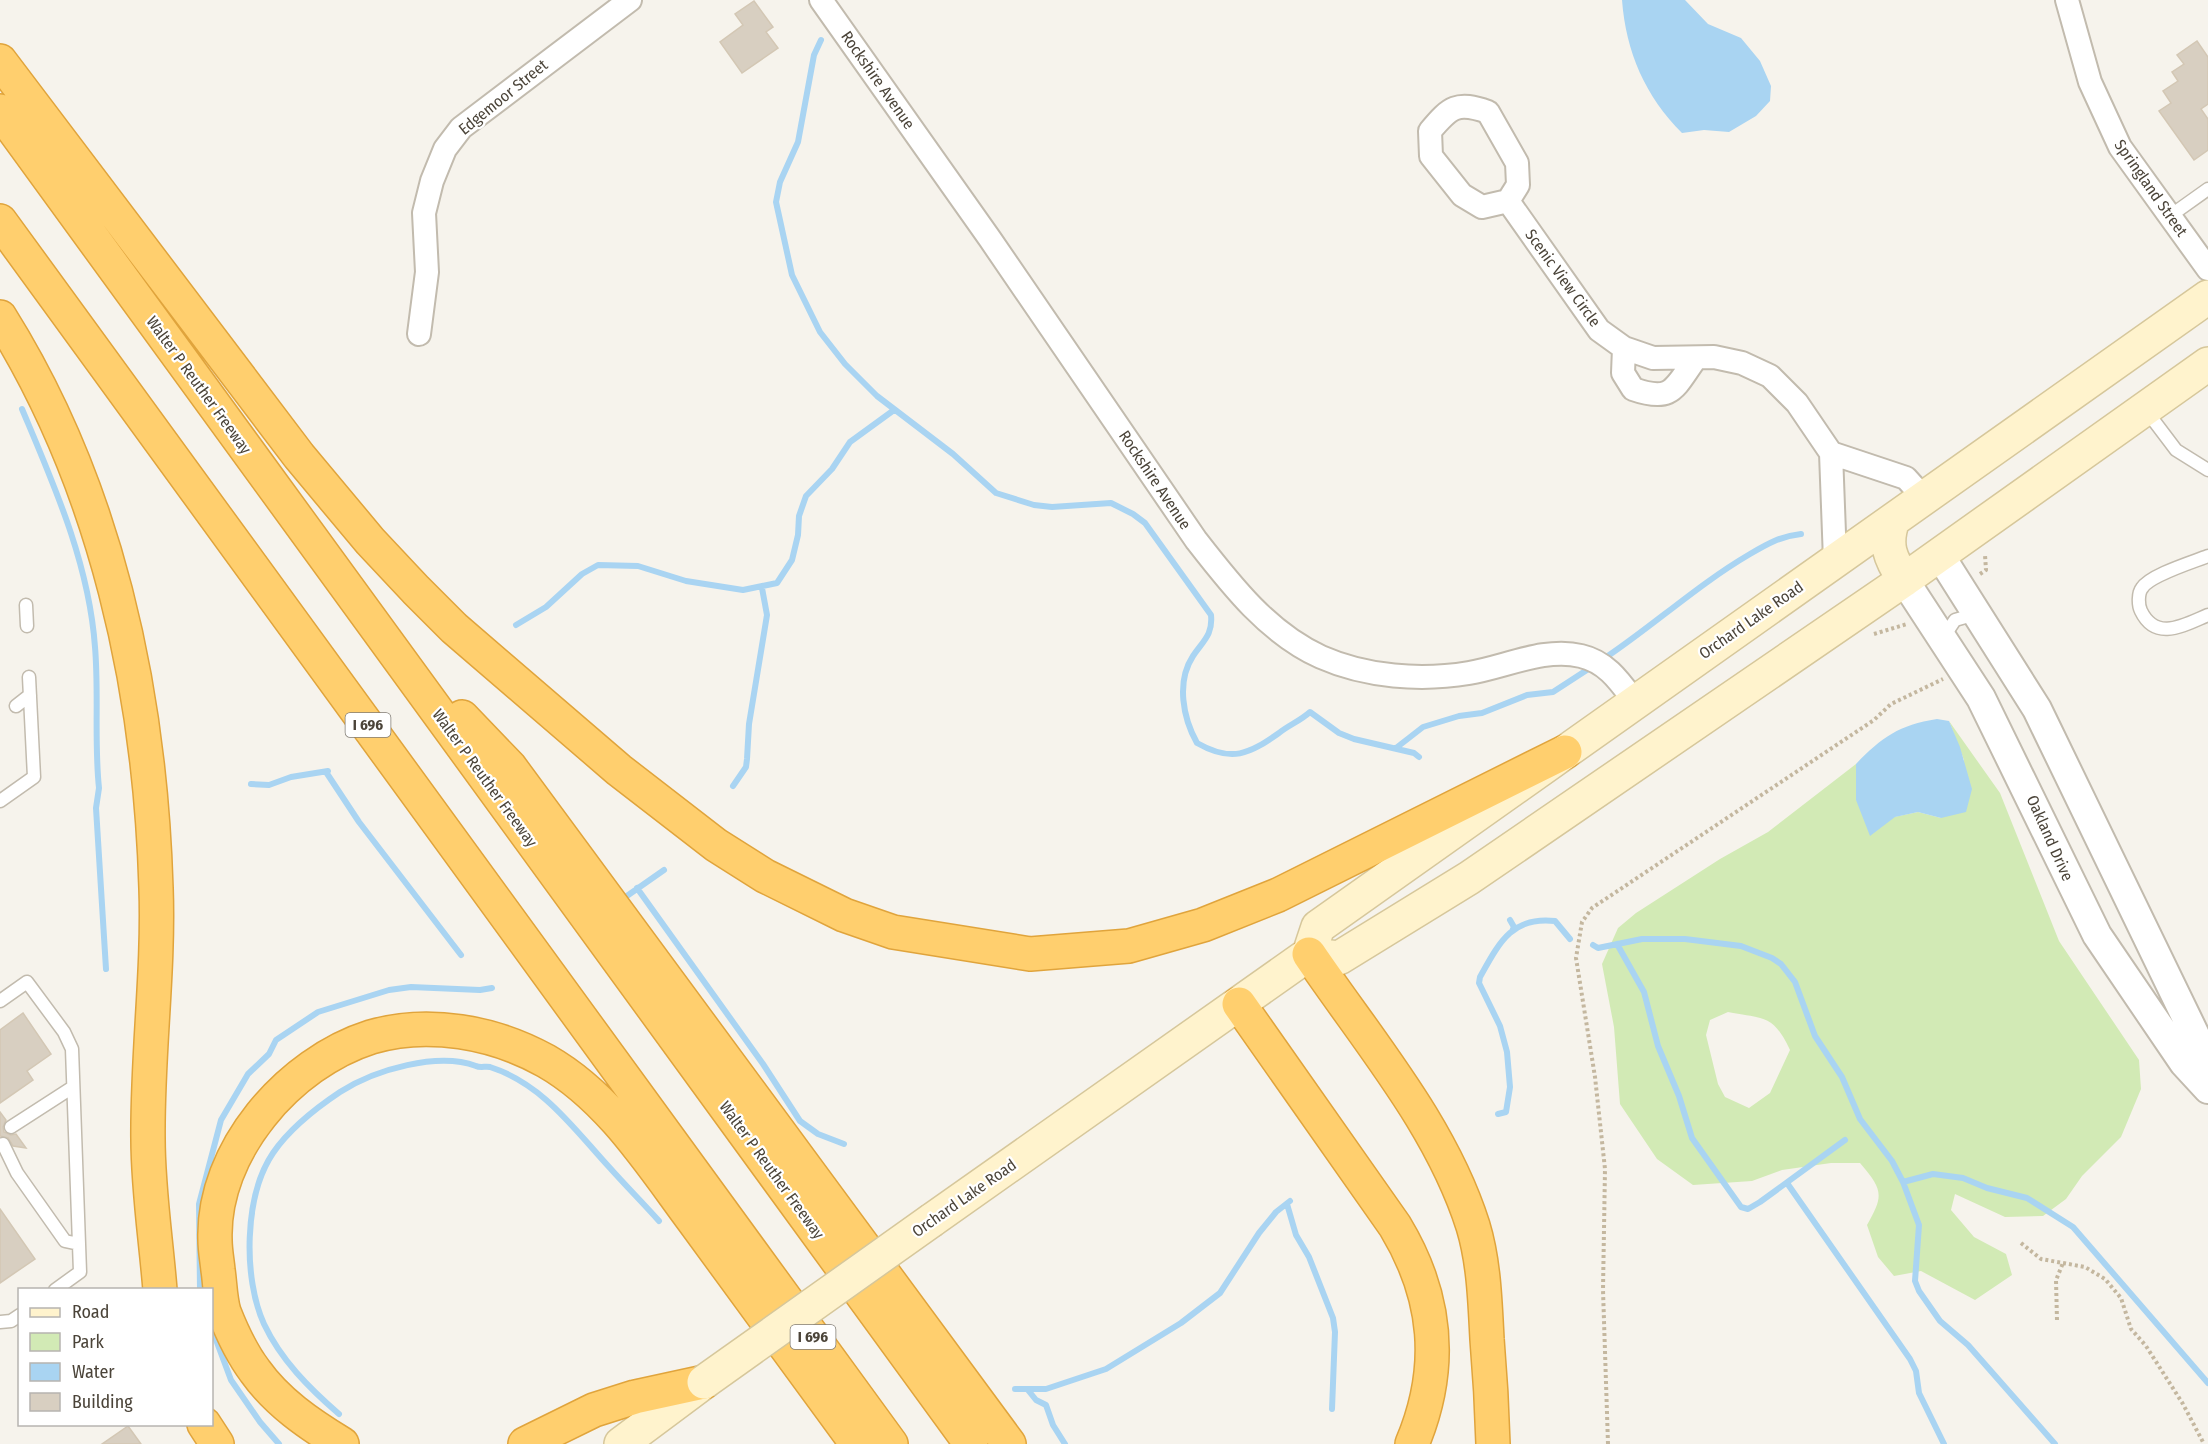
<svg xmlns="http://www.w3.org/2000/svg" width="2208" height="1444" font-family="'Fira Sans Condensed',sans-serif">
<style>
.green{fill:#d2eab5;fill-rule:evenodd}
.water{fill:#a9d4f2}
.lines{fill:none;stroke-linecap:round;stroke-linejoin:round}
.stream{stroke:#a9d4f2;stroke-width:6}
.building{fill:#d8cfc1;stroke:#d3c7b4;stroke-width:1.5}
.service-casing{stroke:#c2bbae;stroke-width:15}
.minor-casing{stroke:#c2bbae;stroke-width:26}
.tertiary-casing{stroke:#c2bbae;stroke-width:32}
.secondary-casing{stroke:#d6c79b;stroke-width:36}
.motorway-casing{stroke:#e0a43c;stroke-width:36}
.path{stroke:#c4b79f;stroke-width:4;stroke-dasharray:3 3;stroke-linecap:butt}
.service{stroke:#fff;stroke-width:12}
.minor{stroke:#fff;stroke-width:22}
.tertiary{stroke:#fff;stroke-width:28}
.secondary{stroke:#fff3cd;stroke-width:33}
.motorway{stroke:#ffcf6e;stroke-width:33}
.secondary-bridge-casing{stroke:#d6c79b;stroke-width:36;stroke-linecap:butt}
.secondary-bridge{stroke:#fff3cd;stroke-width:33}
.labels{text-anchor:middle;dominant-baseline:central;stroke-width:4.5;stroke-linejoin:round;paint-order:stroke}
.shield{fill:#fff;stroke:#817c74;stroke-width:1.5}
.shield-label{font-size:15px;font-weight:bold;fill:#4b4439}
.street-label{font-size:16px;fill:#4b4439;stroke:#fff}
</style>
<rect width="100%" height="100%" fill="#f6f3ec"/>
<path class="green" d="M1949,721l51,72 59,148 80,119 2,29 -20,48 -39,39 -16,23 -23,17 -38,1 -50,-23 -4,16 23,27 32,17 6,21 -37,25 -54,-29 -27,5 -16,-19 -11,-32c17,-30 16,-35 -7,-62h-29l-49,7 -30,11 -59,4 -36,-26 -37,-55 -6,-77 -12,-63 16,-36 18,-15 84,-54 48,-27 88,-68v36l38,17 24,-5 23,6 23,-58zM1728,1012c36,7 45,2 62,38l-20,43 -21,15 -24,-11 -7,-13 -12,-49 4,-15z"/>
<path class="water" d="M1622,0h63l23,24 33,14 19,23 11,25 -1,15 -14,15 -27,16 -25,-2 -22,3c-37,-37 -56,-81 -60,-133z
M1937,719l12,2 11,26 12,42 -6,23 -25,6 -23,-6 -23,5 -25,19 -14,-36v-36c26,-27 43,-39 81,-45z"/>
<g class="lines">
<path class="stream" d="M821,40l-7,15 -16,87 -18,40 -4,20 16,73 28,57 25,32 32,32 76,58 43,39 38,12 18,2 59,-4 22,11 12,9 66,92c2,20 -8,26 -18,41 -17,26 -10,62 4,87 35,20 52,11 82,-10 10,-8 21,-12 31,-21l29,21 15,6 60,14 5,4
M22,409c32,76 67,154 73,238 4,47 -1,95 4,141l-3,20 10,161
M516,625l30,-18 36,-33 16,-9 40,1 48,15 57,9 34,-7 15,-23 6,-25 1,-19 7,-20 26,-27 18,-27 44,-32
M1602,660c50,-33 95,-75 148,-106 17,-10 31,-18 51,-20
M1396,748l27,-21 36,-11 23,-3 45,-18 26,-3 40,-26
M326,772l33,50 102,133
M251,784l18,1 22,-8 37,-6
M733,786l13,-19 1,-8 2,-35 18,-109 -5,-27
M637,888l126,176 37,57 18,13 26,10
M624,898l40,-28
M1510,920l4,7 -1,2
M1617,944l27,48 14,54 21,50 13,42 49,69 7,2 12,-7 85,-62
M1593,945l5,3 44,-9h43l56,7 31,12 9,6 14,18 20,54 27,41 18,42 32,42 11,21 16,43 -4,56 4,10 21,30 28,24 87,99
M1498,1114l8,-2 4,-25 -3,-35 -7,-26 -21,-43 1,-6c19,-34 32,-61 75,-56l15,18
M1903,1182l30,-8 30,4 24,10 40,10 46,29 135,156
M1787,1183l123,176 6,12 3,22 25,51
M1287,1204l9,31 13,22 24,61 2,14 -3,77
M200,1290l-1,-86 22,-84 27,-46 21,-20 7,-14 42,-28 71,-22 22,-3 69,3 12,-2
M212,1329l19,51 29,42 19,22
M1015,1389h31l60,-20 75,-46 39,-30 39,-60 17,-21 14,-11
M1028,1390l8,10 10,5 7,20 12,19
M339,1414c-30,-26 -58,-54 -75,-90 -21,-46 -20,-128 9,-171 17,-25 43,-45 67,-61 36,-23 98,-40 136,-26 4,2 10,0 14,1 53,17 84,62 120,101 16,18 33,35 49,53"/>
</g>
<path class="building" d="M754,1l19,26 -7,5 12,16 -36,25 -22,-31 23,-17 -8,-11z
M2197,41l11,16v47l-7,5 7,10v31l-14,10 -35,-49 12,-8 -8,-12 15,-10 -6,-9 12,-8 -7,-9z
M23,1013l28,41 -24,17 6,9 -33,23v-73z
M0,1112l6,8 -3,7 1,5 7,3 5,-1 10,14 -13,-2 -5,-8 -8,-2z
M0,1209l35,50 -35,24z
M128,1426l13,18h-39z"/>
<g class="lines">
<g class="service-casing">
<path id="service" d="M2170,216l38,-27
M2145,409l31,41 32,20
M2208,556c-15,6 -58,19 -66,32 -4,5 -4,17 -1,23 15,31 43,14 67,4
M26,605l1,21
M1947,640v-8l8,-12 14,-4 7,2
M16,706l14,-11
M0,801l34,-24 -5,-100
M0,1001l27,-19 37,50 8,17 8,223 -25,18
M11,1127l62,-40
M3,1144l14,29 48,68 14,3
M0,1322l11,-1 9,-6"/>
</g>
<g class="minor-casing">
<path id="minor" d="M821,0l169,239 206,301c35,45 72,93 125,117 45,20 100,24 148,16 36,-6 76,-26 112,-17 26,6 39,26 54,46
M2067,0l23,82 30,65 88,122
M1508,201l-26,6 -20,-12 -31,-39 -1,-25c20,-24 27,-30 58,-19l29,51 1,22 -10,16 91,129 25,18 29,10 61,-1 28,6 28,13 27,27 34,50 4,107
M419,334l8,-62 -3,-59 8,-32 13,-32 16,-21 169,-128
M1624,348l-1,25 10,16c40,14 41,-1 63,-31
M1831,453l75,25 18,20"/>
</g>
<g class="tertiary-casing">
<path id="tertiary" d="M1939,554l98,155 171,353
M1904,580l77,118 116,237 87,128 24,26"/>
</g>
<g class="secondary-casing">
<path id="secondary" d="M1893,520c-9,25 -3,38 11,60
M1309,954l30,4 130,-80 435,-298 304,-216
M932,1220l377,-266 9,-27 890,-630
M621,1444l83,-62"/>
</g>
<g class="motorway-casing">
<path id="motorway" d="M0,61l299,395 71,85 46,49 38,38 165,142 97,75 49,31 79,39 49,17 137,22 99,-8 74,-21 75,-30 287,-143
M0,111l971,1333
M0,221l891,1223
M0,317c106,169 150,372 156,571 3,83 -9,167 -8,251 0,50 8,101 12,151
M462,717l48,50 499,677
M1309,954c59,87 132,171 164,272 11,36 12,76 14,113 3,35 5,70 6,105
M1239,1004l156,222c43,71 49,142 17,218
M204,1424l13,20
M342,1444c-33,-20 -65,-42 -87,-73 -12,-16 -24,-41 -31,-59 -4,-13 -4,-29 -6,-42 -1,-10 -3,-20 -3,-30 -3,-89 74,-177 156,-203 57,-17 123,-5 175,24 63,36 104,101 147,159 55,74 109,149 164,224
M525,1444l69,-34 41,-13 69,-15"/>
</g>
<path class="path" d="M1980,574l6,-4 -1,-15
M1874,634l33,-10
M2021,1243l20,16 44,8 20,12 16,19 10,31 15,17 37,58 21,40
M2057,1320l-1,-40 7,-17
M1608,1444l-5,-154 2,-121 -10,-92 -19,-119 6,-36 10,-14 282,-188 17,-16 52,-25"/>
<use href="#service" class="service"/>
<use href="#minor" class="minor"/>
<use href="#tertiary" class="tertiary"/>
<use href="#secondary" class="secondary"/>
<use href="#motorway" class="motorway"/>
<g class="secondary-bridge-casing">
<path id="secondary-bridge" d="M704,1382l228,-162"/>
</g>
<use href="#secondary-bridge" class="secondary-bridge"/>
</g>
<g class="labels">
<g class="shield">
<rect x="345.5" y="713" width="45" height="24" rx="4.5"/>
<rect x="790.5" y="1325" width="45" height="24" rx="4.5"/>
</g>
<g class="shield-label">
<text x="368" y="725">I 696</text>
<text x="813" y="1337">I 696</text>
</g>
<g class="street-label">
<text transform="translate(878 80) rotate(55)">Rockshire Avenue</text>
<text transform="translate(503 97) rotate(-39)">Edgemoor Street</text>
<text transform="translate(2151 188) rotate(55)">Springland Street</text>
<text transform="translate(1563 278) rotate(54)">Scenic View Circle</text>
<text transform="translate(199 385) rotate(54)">Walter P Reuther Freeway</text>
<text transform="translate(1155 480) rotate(56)">Rockshire Avenue</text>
<text transform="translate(1751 620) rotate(-35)">Orchard Lake Road</text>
<text transform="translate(485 778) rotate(54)">Walter P Reuther Freeway</text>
<text transform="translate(2050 838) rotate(66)">Oakland Drive</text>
<text transform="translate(772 1170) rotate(54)">Walter P Reuther Freeway</text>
<text transform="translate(964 1198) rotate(-35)">Orchard Lake Road</text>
</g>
</g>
<rect x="18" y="1288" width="195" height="138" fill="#ffffff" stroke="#b7b4b0" stroke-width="1.5"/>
<rect x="30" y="1308" width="30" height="9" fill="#fff3cd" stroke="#b7b4b0" stroke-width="1.5"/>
<text x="72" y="1318" font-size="18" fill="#4b4439">Road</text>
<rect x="30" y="1333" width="30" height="18" fill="#d2eab5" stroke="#b7b4b0" stroke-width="1.5"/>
<text x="72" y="1348" font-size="18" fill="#4b4439">Park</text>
<rect x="30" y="1363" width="30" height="18" fill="#a9d4f2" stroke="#b7b4b0" stroke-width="1.5"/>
<text x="72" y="1378" font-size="18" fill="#4b4439">Water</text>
<rect x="30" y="1393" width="30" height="18" fill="#d8cfc1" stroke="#b7b4b0" stroke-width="1.5"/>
<text x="72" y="1408" font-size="18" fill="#4b4439">Building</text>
</svg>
